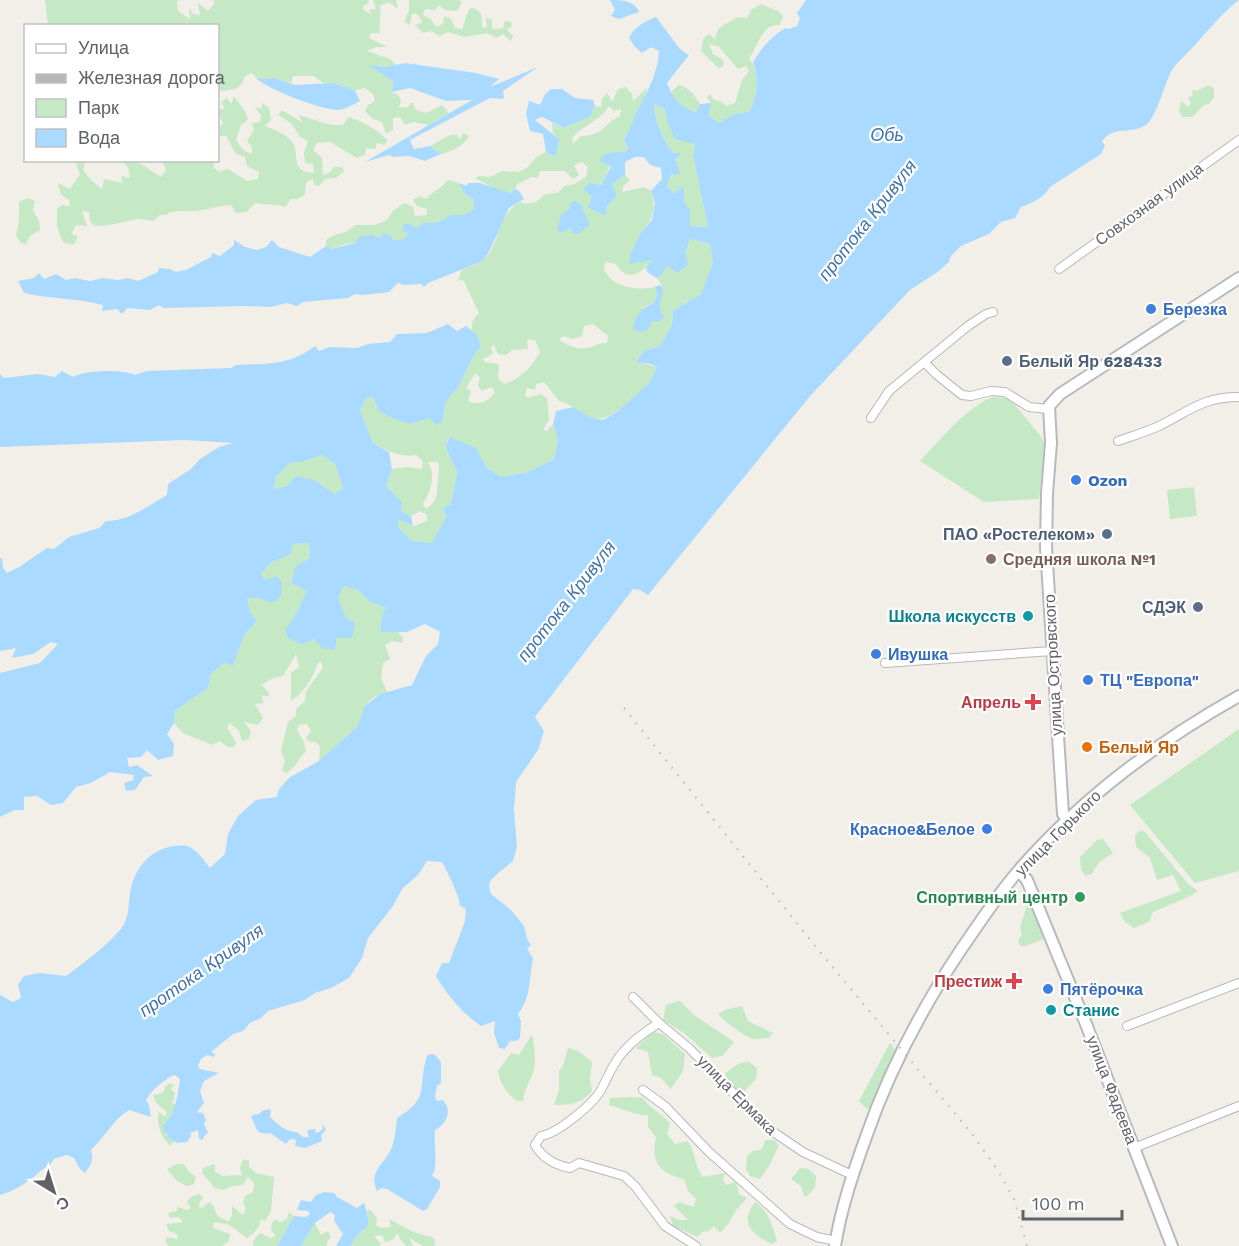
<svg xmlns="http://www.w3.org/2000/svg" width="1239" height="1246" font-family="'Work Sans',sans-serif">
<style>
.green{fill:#c5e8c5;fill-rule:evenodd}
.water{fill:#aadaff;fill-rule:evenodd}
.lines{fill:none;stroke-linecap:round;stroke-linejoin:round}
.street-casing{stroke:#b5b8bc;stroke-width:10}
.secondary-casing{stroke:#b6babf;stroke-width:14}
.street{stroke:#fff;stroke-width:8}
.secondary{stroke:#fff;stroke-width:10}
.rail{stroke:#b6b7b8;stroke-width:2;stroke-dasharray:1.5 8;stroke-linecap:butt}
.shop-dot{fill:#3f7fe0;stroke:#fff;stroke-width:2}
.service-dot{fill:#5c6f8a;stroke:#fff;stroke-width:2}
.education-dot{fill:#8d6e63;stroke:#fff;stroke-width:2}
.culture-dot{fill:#0f9aa8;stroke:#fff;stroke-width:2}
.health-dot{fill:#e0444e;stroke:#fff;stroke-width:2}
.food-dot{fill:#e8710a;stroke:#fff;stroke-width:2}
.leisure-dot{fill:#2e9e5b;stroke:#fff;stroke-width:2}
.labels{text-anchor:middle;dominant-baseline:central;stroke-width:4.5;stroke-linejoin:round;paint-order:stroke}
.street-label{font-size:16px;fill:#5f6368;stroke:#fff}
.shop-label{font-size:16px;font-weight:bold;fill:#366cbe;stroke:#fff;text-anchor:start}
.service-label{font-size:16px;font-weight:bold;fill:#4e5e75;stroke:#fff;text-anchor:end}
.education-label{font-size:16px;font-weight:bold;fill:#785e54;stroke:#fff;text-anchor:start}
.culture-label{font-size:16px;font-weight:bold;fill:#0d838f;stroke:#fff;text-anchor:end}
.health-label{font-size:16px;font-weight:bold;fill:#be3a42;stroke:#fff;text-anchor:end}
.food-label{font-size:16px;font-weight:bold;fill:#c56008;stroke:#fff;text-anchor:start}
.leisure-label{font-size:16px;font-weight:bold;fill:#27864d;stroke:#fff;text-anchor:end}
.water-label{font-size:18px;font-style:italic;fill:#4174aa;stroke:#fff}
</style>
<rect width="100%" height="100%" fill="#f1efe8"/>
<path class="green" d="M45,0h137l-5,1 1,10 12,8 -1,-12 4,7 7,1 -2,-12 10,8 7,-8 -2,-3h155l1,3 -5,2 -1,4 9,6 -3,-5 7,-1 -3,-9h23l2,9 -10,-7 -8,4c2,10 -2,17 0,27h-9l-2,5 19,9h-12l-9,4 23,8 6,6 -11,2 -15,-1 24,16 -3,10 7,3 3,5 -2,8 9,-1 4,-5 4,8 10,3 16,-8 7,8 -20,12 -16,-3 -8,3 -5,-8 -7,1v12l-7,3 -4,-11 -9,-3 -8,-8 3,-6 7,-4 -2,-7 -8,-6 -10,2 -22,-7h-10l-9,-7h-21l-2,7 -16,-5 -18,1 -5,-6 -7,3c-4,15 -13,13 -25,15l-2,9v-74l-170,-1z
M409,0h51l2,2 -5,9 -12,-1 -6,-5 -4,5 -10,-1 -2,6 8,4 5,8 7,-3 1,-8 7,3 4,9 7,1 7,-20 5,-1 7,5 1,14 5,1 -1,-10 6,2v9l11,-1 2,-7 6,1 1,4 -5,4 6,6 -2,5 -8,-7 -6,4 -10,-5 -22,4 -17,-5 -8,4 -9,-5 -8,2 -8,-8 8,-3 -7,-9 -4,1 -2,11 -6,-4 5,-10z
M761,4l17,7 5,5 -3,9c-19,-2 -21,21 -31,33 12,18 9,35 1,53l-18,4 -12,8 -11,-7 2,-13 -4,-5 3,-4 4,6 8,2 4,4 9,-3 7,-23 7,-9 -3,-5 -8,3 -19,-22 -10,-3 4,10 10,6 1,5 -5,4 -18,-18 2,-12 6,-5 8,7 -2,-4 4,-9 19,-11 9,1 4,-8z
M678,85c11,2 16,10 22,19l-3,8 -15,-5 -11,-14z
M1207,86h4l3,3v9l-5,6 -5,1 -12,12h-10l-3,-6 2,-10 7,6 3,-4 -3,-5 5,-3 -1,-5 5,1z
M626,87l6,7 1,7 14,-13 -2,11 -21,41 4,8 -4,4h-11c-3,18 -10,30 -21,45l13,18 2,-9 6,-7 -1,-15 13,-9 5,5 -7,6v6l21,-5 7,4c6,19 1,29 -11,43l2,27 11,-1c-13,14 -25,23 -37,4l-11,-2 -1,8c10,18 31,21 51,17l2,8 -3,8 -11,4 9,14 8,-10 -1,-10 4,-13 -5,-9 9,-14 18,-14 5,-12 20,5 3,18 -12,32 -28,17 -1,14 -12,21 -16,5 -9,10 22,6c-2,5 -5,12 -8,16 -11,13 -41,41 -57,35 -12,-4 -21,-15 -33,-17l-15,-19 -8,2 -1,6 -8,-2 -2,7 3,3 12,-4 7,4 2,22 -6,9 4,2 6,-7 5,16 -4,19 -26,13 -26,5 -15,-9 -11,-20 -27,-11 -4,9 12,26 -6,32 -8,5 3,8 -14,26 -20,-2 -14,-14v-9l15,8 14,-5v-6l-7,-4 -9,5 -10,-5 1,-9 -16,-16 6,-17 16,-2 14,2 1,-8 -7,-6c-15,3 -30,-5 -43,-12l-13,-33 7,-13 6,1 6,13 32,13 19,-6 12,4 4,-20 13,-16 14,-29 8,-11 -4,-11 -6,-4 2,-11 6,-7 -15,-32 -6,-2 4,-9c6,-3 17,-6 21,-10 17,-12 13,-45 37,-58l5,2 11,-2 10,-8 11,-1 8,-7 10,-2 11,-7 2,-10 -6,-5 -8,3 5,10 -6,4 -8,-8h-25l-2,7 -6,-1 -15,7 -2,5 -5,4 -13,-3 -22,-12 4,-2 11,1 12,-6 17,1 9,-5 8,-10 10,-5 10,5 3,-18 -6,-6 -1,-10 13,5 25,-11 5,-11 6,1 1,-8 5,-6 5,9 6,-13zM609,106l5,5 7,-2 -1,7c-16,8 -17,20 -39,20l-8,8 -1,-6c11,-13 28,-17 37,-32zM593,324l15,12 -1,7c-10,0 -11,3 -19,5 -9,2 -22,-3 -29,-8l4,-4 10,3 9,-3 2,-10zM527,339l8,1 5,12c-9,16 -18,25 -35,32l-7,-5 1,-10 -1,-5 -13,-2 -2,-3 10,-5 -2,-7 3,-2 4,9 8,1 6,-5 16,-1zM475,373l5,4 -2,9 4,5 10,-4 3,6c-8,9 -15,13 -27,8l3,-10 -5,-3zM428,462h10c2,6 1,10 0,16 -2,15 2,21 -12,31l-3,-5c8,-13 13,-29 5,-42z
M234,96c5,8 13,15 14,24l-7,5 -5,15 7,10 9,4v-6l-5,-7 7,-11 -2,-7 8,-1 1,-7 -6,-8 7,2v-6l7,5 2,12 -6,6c10,4 23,8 29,19 5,13 -3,27 20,28l-1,-9 -8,-1 -1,-10 4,-12 -8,-4 -8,-13 -14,-9 4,-5 21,13 -5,-8c16,3 29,12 45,10l6,-8c14,5 30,13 39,24l-4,4 -8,-2v6l-10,-1 -1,7 -8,3 -27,-16 -13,1 -4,7 9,8 1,17 6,-2 5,-6h8l2,4 -8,7 -11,1 -6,7 -5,-1 -1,-6 -7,3 -1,12 -7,5h-7l-6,8c-11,-4 -19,-1 -30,-4l-8,9 -11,1 -5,-8c-14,1 -26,6 -40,6 -10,1 -17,-2 -25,4h-6l-7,6c-5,-1 -10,-2 -15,-2 -9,1 -38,10 -44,6 -5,-3 -5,-8 -5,-13l-7,-1 5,15 -11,-1 -5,9 7,2 -4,9 -11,-3 -6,-15v-18l4,-4 9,1 -1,-6 -8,-5 -3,-12 12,6 10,-15 -5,-13h8l2,2 -2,7 8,10 11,9 2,-10 18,4 -1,-7 9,2 -2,-11 -6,-6 16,1 23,15 5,-7 -4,-9h53l-2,6 6,5 9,-3 19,12 11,-2 1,-7 -12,-6 -2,-9 -9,-3 -10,-18h-8v-11l3,2 2,-5 -5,-7 2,-6h5l-4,-7 6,-4 4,6z
M655,104l10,6 2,11 28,23 -2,12 15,71 -18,-1v-16l-6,-8v-16l-10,7 -7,-7 13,-33h-7c-8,-11 -21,-37 -18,-49z
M463,133l6,3c-4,9 -18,16 -28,18l-11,-8 20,-11h7l3,5z
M448,180l11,3 5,10 9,6 1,10 -11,6h-12l-12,7 -16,1 -20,17 -11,1 -12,-3 -34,6 -15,5 -5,-3v-6c12,-9 19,-4 29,-15h20l12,-5 6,-9 11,-8 9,4 2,9 12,-1v-6l-10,-3 -4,-6 6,-4 7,3c7,-8 16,-11 22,-19z
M27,198l8,3 -2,10 6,9 1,10 -10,6 -4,8 -5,-1 -5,-7 3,-14v-20z
M992,397l14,1 10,8 26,32 3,9 -6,52 -55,3 -64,-41c20,-21 46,-53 72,-64z
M322,455l13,9 8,24 -8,6 -19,-13 -42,8 2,-12 14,-14 12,-1z
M1194,487l3,29 -27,3 -3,-29z
M309,543l1,16 -13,7 -6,17 17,7c-8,13 -12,28 -22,39l28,10 21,11 2,-12 9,-20 -8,-21 6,-11 14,4 12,12 16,6 -6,23 18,1 5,6 -1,5 -10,-2 -7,4 5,14 -7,4 -2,15 6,14c-28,7 -19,22 -32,37 -11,12 -23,22 -36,32l1,-14 -4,-5h-6l-4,-4 5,-7 -4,-7 -8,1 -2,5 6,10 3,11c-8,8 -10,17 -20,22l-4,-3 3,-10 -4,-9 7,-29 8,-6v-7l9,-8 1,-10 17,-23 -2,-7 -3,2c-5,15 -14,29 -27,38v-28l8,-6 -3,-13 -13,22 -10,2 -12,7 6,5 3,7 -9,-2 3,8 -9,1 8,14 -5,7 -14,-3 7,9 -2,8 -7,2 -3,-10 -9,-8 -3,4 9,16 -2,4h-6l-8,-6 -8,4 -29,-12 -9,-10v-11l34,-24 3,-14 13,-11 9,1 11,-29 13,-14 -7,-9 -4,-14h13l7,-18 -5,-6 11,-12 18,-7 2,-11z
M1239,729v142l-44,12 -65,-78z
M1141,830l4,2 44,53 9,6 -8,5 -37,16 -4,10 -15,6 -9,-6 -5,-9 61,-22 -8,-16 -16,5 -7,-22 -14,-11 -1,-12z
M1103,839l10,14 -14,9 -7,12 -7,2 -4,-7 -1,-12 17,-17z
M1028,903l3,2 13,34 -18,7h-6l-2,-6 4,-5 -2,-8z
M680,1001l14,14 40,27 -12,14 -10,2 -28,-25 -21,-13 3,-15z
M742,1006l6,15 25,12 -4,5c-5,0 -10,1 -15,1 -8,-1 -31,-19 -36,-25l7,-4z
M653,1032l10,2 22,20 -2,17 -12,18 -10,-11 -9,-3 -4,-23 -12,-4z
M532,1034c2,13 5,26 1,39 -4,10 -9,17 -10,28h-6c-11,-9 -16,-15 -19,-30l13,-18 8,2z
M890,1043l6,8 -26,56 -3,2 -8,-8z
M568,1048l10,3 14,11 -2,16 2,13c-11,13 -22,14 -38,14l5,-15v-19l4,-5z
M749,1062l8,6 -1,11 -14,15 -15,-14 -2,-7 15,-10z
M170,1083l4,2 -3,4 4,4 -1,7 -3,2 5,3 -7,14 -6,6 4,12 7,4 -3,5c-10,-8 -15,-21 -12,-34l6,5 2,-5 -11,-9 -3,-8 10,-2 2,-6z
M631,1097l12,1c7,11 18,15 27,25l-3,11 8,10 13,-3c8,12 5,22 15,36l22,-4 -2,7 3,5 10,-3 3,12 8,4 -11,12 -7,13 -9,10 -6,-7 -5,5 -7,1 -4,5 -25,-11 -3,-10 10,4h8l-14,-14 5,-4 15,5 2,-8 -8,-8 -4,-12c-23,-5 -34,-17 -28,-41l-8,-11v-12c-13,0 -25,-6 -39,-10l1,-7z
M766,1140h8l5,5 -10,21 -9,13 -10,-3 -4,-7 1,-13 6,-5 8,-1z
M243,1159l6,2v6l7,6 18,4 -3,34 -6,10 -4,-2c-2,9 -6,14 -14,19l-18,-13 -15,-3 -1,6 17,6 -1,7 -7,5h-53l-3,-3v-6l11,2 1,-4 -9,-4 -3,-7 17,-2 -4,-5 -9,1 -2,-5 9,-2v-4l10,3 4,-2 -4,-6 4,-5 8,-3 4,3 -5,9 4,2 7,-6 5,4c1,9 6,13 15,15l3,-6v-9l11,9 3,-6 -3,-7 2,-6 8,-4 1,-9 -6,-6 -5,8 -11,1 -8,4 -9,-2 -13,-15 1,-5 12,-4v8l8,4 19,-1 -2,-7z
M177,1164h7l5,8 7,5 -2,7 -7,2 -10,-5 -10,-12z
M800,1168l9,1 7,7 -1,12 -10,10 -4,-12 -10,-7z
M755,1202c14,9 17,23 22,39l-5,3c-20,-9 -33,-21 -17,-42z
M370,1210l7,8 -1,7 5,3 10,-1 -2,-8 24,13 21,6 1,6 -1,2h-11l-14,-8 4,8h-7l-6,-7 -2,-6 -6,7 -7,2 -3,-7 -8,1 7,8 -2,2h-28c8,-19 19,-9 16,-35z
M289,1212l5,4 -17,30h-24v-5l7,-8 10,5 6,-2 -5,-6 1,-8 5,-3 2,4 8,-4z
M315,1223l6,12 7,-4 3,6 -4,5v4h-26z"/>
<path class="water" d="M610,0c11,0 24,0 29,12l-20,7 -8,-3 4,-6z
M806,0h433c-17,13 -31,31 -45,46 -8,9 -18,16 -24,28 -6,12 -13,41 -23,50 -15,12 -32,0 -45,17l3,5 -4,8 -51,33c-5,10 -19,17 -29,20l-6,11 -14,4 -12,12 -28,12 -10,10 -2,6 -10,9 -29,19 -99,105 -163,200 -8,-5 -7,-1 -98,128 9,14 -6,19 -22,32 -2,28 3,37 -4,14 -16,13 -7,7 -1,5 2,8 19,15 14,17 3,13 4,6 -4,4 6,9c-4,20 -2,40 -15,56l3,7 -1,17 -4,3h-6l-5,8 -6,-1 -5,-15 1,-12 -14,5c-18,-12 -34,-31 -45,-50l6,-13h7l16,-42 1,-12 -6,-3c0,-9 -13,-35 -18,-44l-15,-1 -9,14 -16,14 -9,17 -25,32 -6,20 -13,20 -18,10 -16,5 -10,7 -37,11 -7,7 -11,5 -7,8 -10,3 -22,18 4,2 -1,3 -7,-2 -6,4 -3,7 2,3 19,4 -15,8 -4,10 4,12 -7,9 6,1 3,7 -2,4 4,9 -3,2 -3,5 -3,-1 -1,-9 -8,3 1,3 -4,6 -10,1 -10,-6v-3l-3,-2 -1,-7c13,-11 14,-28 17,-45l-2,-3 -4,-2c-12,6 -21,14 -28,25l3,5 2,12 -22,-7c-17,11 -24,27 -38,40 3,10 0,15 -6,23l-5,-4 -6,-11 -7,-3 -13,4 -4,6c-8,3 -13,10 -20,15 -9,6 -19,12 -30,15v-200l13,7 8,-4 -3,-13 6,-9 16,-3 26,3c14,-10 50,-37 58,-52 6,-11 4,-24 7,-36 5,-21 20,-39 43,-42 4,0 10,-1 13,0 11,4 16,14 23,22l15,-14 3,-20 10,-18 18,-16 21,-3 2,-8 11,-12 29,-16 38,-34 8,-21 15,-12 32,-9 14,-29 12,-12 2,-12 -15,-8 -18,8h-27l2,-16 4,-8 -16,-6 -12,-12 -14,-4 -6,11 8,21 9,5 -3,15h-15l-2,12 -13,-2 -8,-9 -12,5 -14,-6 -3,-9c11,-11 15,-25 22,-38l-16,-8 5,-17 14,-8 -1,-15 -16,1 -3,11 -18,7 -11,12 5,6 11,-4 5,7 -1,14 -10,6 -12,-5h-12l3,14 7,9 -13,14 -11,30 -9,-2 -13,11 -3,14 -34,24v11l-7,11 7,10 -1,12 -15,4 -11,-10 -6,7 -14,1 2,9 8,-2 16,11 -9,1 -9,13 -9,1 -2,-8 9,-3 1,-5 -24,-3 -19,11 -15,4 -13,16 -12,2 -14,-9 -13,1v13h-9l-15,7v-144l40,-10 18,-19 -7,-2 -18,12 -21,4 4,-10 -16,3v-93h2l1,10 4,5 12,-6 28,-19 7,1 15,-12 30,-9 7,-7c23,0 42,-15 61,-26l1,-11 23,-15 9,-10 19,-12 14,-4 -48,-3 -185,7v-73l4,4 34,-4 17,3 7,-6 11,6c13,-7 49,-8 62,-2l12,-4 84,-3 5,-3c29,-1 55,0 79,-19l4,5 11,-4 27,1 11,-4 22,-2 7,-8 30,-1 21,-9 9,7 9,-5 11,9 4,11 -8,11 -14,29 -13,16 -4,20 -6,3 -6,-7 -19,6 -19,-6 -13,-7 -6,-13 -6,-1 -7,13 13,33 16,9 3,17 -6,17 16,16 -1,9 10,5 2,10 -15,-7v8l14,14 20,2 14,-26 -3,-9 8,-4 6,-32 -12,-26 5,-9 26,11 11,20 15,9 26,-5 26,-13 4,-19 -5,-16 3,-13 17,-4 19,11 11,2 15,-9 31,-28 8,-16 -7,-3 -15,-2 9,-11 16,-5 12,-21 1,-14 28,-17 12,-32 -3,-18 -20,-5 -5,13 3,12 -10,9 -11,-7 -9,13 -11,-7 -1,-4 6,-8 -23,4 2,-11 9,-19 12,-14 3,-17 -4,-12 11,-12 -1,-11 -11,-3 -6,-8h-9l-10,5v13l-13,9 5,12 -10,10 -2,10 -17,-9 4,-10 -9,-8 7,-6 11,2 10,-19 -12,-5c6,-10 15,-9 25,-9l4,-4 -4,-8c6,-10 9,-21 14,-31 10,-18 20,-37 21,-58l-8,-4 -9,6 -7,-6 -6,-9c6,-12 15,-16 27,-21l24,32 9,6 -22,28c6,15 13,24 29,29l4,-8 11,-1 -2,13 11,7 12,-8 18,-4c7,-16 10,-31 3,-48 8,-15 17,-25 32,-35l4,1 8,-3 3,-8 -3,-5zM655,104l10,6 2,11 8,18 20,5 -2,12 15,71 -18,-1v-16l-6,-8v-16l-10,7 -7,-7 4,-11 9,-1 -4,-14 5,-7h-8c-8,-10 -21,-37 -18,-49zM322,455l13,9 8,24 -8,6 -19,-13 -20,-5 -9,10 -13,3 2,-12 14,-14 12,-1z
M405,63l71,10 23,6 -9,8 48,-20 -35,24 1,8 -14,-1 -80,42 4,9 16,-3 11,8 -16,7 -16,-5 -16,1 -4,-2 -24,7 107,-62 -26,1 -36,-13 -19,4 3,-10 -26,-17 17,2z
M275,78l20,7 38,-2 22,7 5,11c-6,3 -16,9 -22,9 -17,0 -68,-20 -81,-31z
M551,89h11l13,9 18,2 2,6 -5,11 -26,11 -22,-11 -7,3 24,19 -3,18 -10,-5 -3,-18 -13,-3 -4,-17 3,-13 11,4 5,-11z
M459,183l7,3 3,-3h11l30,10 5,-4 4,2 5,8 -15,9 -19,42 -7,11 -55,22 -4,4 -3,-3 -17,1 -6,-2 -9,9 -26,3 -8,-1 -7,4 -45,4 -6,4 -10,-3 -16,4 -27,-1 -80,2 -5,-3 -9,5 -23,-2 -5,6 -5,-5 -15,2 1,-6c-26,-7 -53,-6 -79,-12l-6,-12 16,-3 5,-5 5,6 12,-5 10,6 9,-2 15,3 13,-3 15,2 10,-2 10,3 20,-9 1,-4 11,1 6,3 10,-2 25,-13 1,-4 8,3 14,-11v-5l11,7 12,3 9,-3 6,-7 7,7 31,10 16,-11 5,3 24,-6 5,-7 11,-1 9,3 3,-5 8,3 1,4h11l6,-7 -7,-2 2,-7h6l7,4 6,-5 16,-1 12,-7h12l11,-6 -1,-10 -9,-6z
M575,201l6,4 9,20 -12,9 -6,-1 -2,-6 -6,5 -7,-1 4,-16 8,-6 2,-7z
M660,285l3,3c-1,12 -7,18 1,29l-5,5 -7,-1 -4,9 -11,2 -4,-4c3,-14 8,-20 21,-25l3,-8 -2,-8z
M430,1054l5,1 6,7v21l-4,3 -2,11 2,4 6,-1c10,12 3,24 -8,30 -2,15 4,34 -3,46l8,5v6l-13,22 -4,2 -36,-22 -6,-1 -4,3c-9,-21 8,-26 15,-44 3,-9 4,-19 5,-29 34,-20 20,-30 30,-62z
M269,1109l2,2 -1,6c8,8 16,15 27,15l6,5h6l-2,-7 8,-1 1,4 3,-1 4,-3 -1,-5 4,5 -5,7 1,5 -17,7 -10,-2 1,-6 -6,-1 -4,5 -16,-11c-16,3 -13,-8 -19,-16l2,-2 6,-1 3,-3z
M324,1192l10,1 3,4 20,11 7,-5c11,34 -3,20 -13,43h-15l7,-12 -9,-13 1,-6 -5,-3 -15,11 -14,23h-24l17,-30 12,1 4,-3 -2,-3 -11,-1 4,-10 10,2 5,-7z"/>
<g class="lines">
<g class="street-casing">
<path id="street" d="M1059,269l180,-129
M924,362l13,13 25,20 9,1 20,-5 14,1 24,15 19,2
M871,418l18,-27 79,-65 18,-12 7,-2
M1118,441c14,-5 28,-9 41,-15 31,-15 43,-29 80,-29
M885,663l167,-12
M633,997l26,26 30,25 80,81 34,23 49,23
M659,1023c-13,8 -26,17 -36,29 -10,11 -14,23 -21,36 -7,15 -45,46 -61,48l-6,9c8,14 20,20 35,23l9,-5 45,13 11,10 30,40 31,20
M1127,1026l112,-43
M643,1090l22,16 44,46 81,72 27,13 19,4
M1134,1148l105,-42"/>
</g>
<g class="secondary-casing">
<path id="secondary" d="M1067,820l-4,-6 -17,-267 1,-54 4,-50 -2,-37 11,-12 179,-116
M1019,871l8,9 59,144 86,222
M835,1246c6,-38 18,-73 31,-109 23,-67 55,-127 94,-186 19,-27 37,-56 59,-81 62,-71 138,-128 220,-174"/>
</g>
<use href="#street" class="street"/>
<use href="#secondary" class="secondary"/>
<path class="rail" d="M624,708l196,244 152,182 25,35 17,30 13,47"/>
</g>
<g class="shop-dot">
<circle cx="1151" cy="309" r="6"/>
<circle cx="1076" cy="480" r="6"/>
<circle cx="876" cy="654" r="6"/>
<circle cx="1088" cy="680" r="6"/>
<circle cx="987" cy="829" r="6"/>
<circle cx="1048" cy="989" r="6"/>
</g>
<g class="service-dot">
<circle cx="1007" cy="361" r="6"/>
<circle cx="1107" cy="534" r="6"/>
<circle cx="1198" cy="607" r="6"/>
</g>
<circle class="education-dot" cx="991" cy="559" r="6"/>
<g class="culture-dot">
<circle cx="1028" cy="616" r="6"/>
<circle cx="1051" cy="1010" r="6"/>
</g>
<g class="health-dot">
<path d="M1030 693h6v6h6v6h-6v6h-6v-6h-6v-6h6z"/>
<path d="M1011 972h6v6h6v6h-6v6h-6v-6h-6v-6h6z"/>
</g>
<circle class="food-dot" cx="1087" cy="747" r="6"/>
<circle class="leisure-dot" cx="1080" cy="897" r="6"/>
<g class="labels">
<g class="street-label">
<text transform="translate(1149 204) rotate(-36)">Совхозная улица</text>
<text transform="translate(1053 665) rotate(-93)">улица Островского</text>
<text transform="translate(1058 833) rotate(-45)">улица Горького</text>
<text transform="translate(1112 1090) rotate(69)">улица Фадеева</text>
<text transform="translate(737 1095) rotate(45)">улица Ермака</text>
</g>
<g class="shop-label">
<text x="1163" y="309">Березка</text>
<text x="1088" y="480">Ozon</text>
<text x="888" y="654">Ивушка</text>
<text x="1100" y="680">ТЦ "Европа"</text>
<text x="975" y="829" text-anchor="end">Красное&amp;Белое</text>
<text x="1060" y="989">Пятёрочка</text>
</g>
<g class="service-label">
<text x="1019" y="361" text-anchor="start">Белый Яр 628433</text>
<text x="1095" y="534">ПАО «Ростелеком»</text>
<text x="1186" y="607">СДЭК</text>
</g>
<g class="education-label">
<text x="1003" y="559">Средняя школа №1</text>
</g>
<g class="culture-label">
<text x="1016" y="616">Школа искусств</text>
<text x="1063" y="1010" text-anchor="start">Станис</text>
</g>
<g class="health-label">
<text x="1021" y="702">Апрель</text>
<text x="1002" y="981">Престиж</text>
</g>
<g class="food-label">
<text x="1099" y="747">Белый Яр</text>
</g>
<g class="leisure-label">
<text x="1068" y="897">Спортивный центр</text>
</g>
<g class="water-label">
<text x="887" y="134">Обь</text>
<text transform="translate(867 220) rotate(-52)">протока Кривуля</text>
<text transform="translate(566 601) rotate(-52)">протока Кривуля</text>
<text transform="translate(201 970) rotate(-35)">протока Кривуля</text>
</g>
</g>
<rect x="24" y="24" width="195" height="138" fill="#ffffff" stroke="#bfc1c3" stroke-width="1.5"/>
<rect x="36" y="44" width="30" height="9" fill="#ffffff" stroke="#bfc1c3" stroke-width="1.5"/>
<text x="78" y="54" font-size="18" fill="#5f6368">Улица</text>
<rect x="36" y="74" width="30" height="9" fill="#b6b7b8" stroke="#bfc1c3" stroke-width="1.5"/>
<text x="78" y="84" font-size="18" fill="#5f6368">Железная дорога</text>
<rect x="36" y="99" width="30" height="18" fill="#c5e8c5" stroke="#bfc1c3" stroke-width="1.5"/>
<text x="78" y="114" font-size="18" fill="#5f6368">Парк</text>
<rect x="36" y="129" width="30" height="18" fill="#aadaff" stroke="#bfc1c3" stroke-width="1.5"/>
<text x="78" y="144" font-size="18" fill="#5f6368">Вода</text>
<g transform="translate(54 1192) rotate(142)" stroke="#ffffff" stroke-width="4.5" paint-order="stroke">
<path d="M0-4.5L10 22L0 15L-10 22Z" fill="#5f6368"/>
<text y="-9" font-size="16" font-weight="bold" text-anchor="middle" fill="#5f6368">С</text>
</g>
<path d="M1023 1210v9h99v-9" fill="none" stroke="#5f6368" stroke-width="3"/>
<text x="1032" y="1210" font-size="18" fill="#5f6368" stroke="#ffffff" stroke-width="4.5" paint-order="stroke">100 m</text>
</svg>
